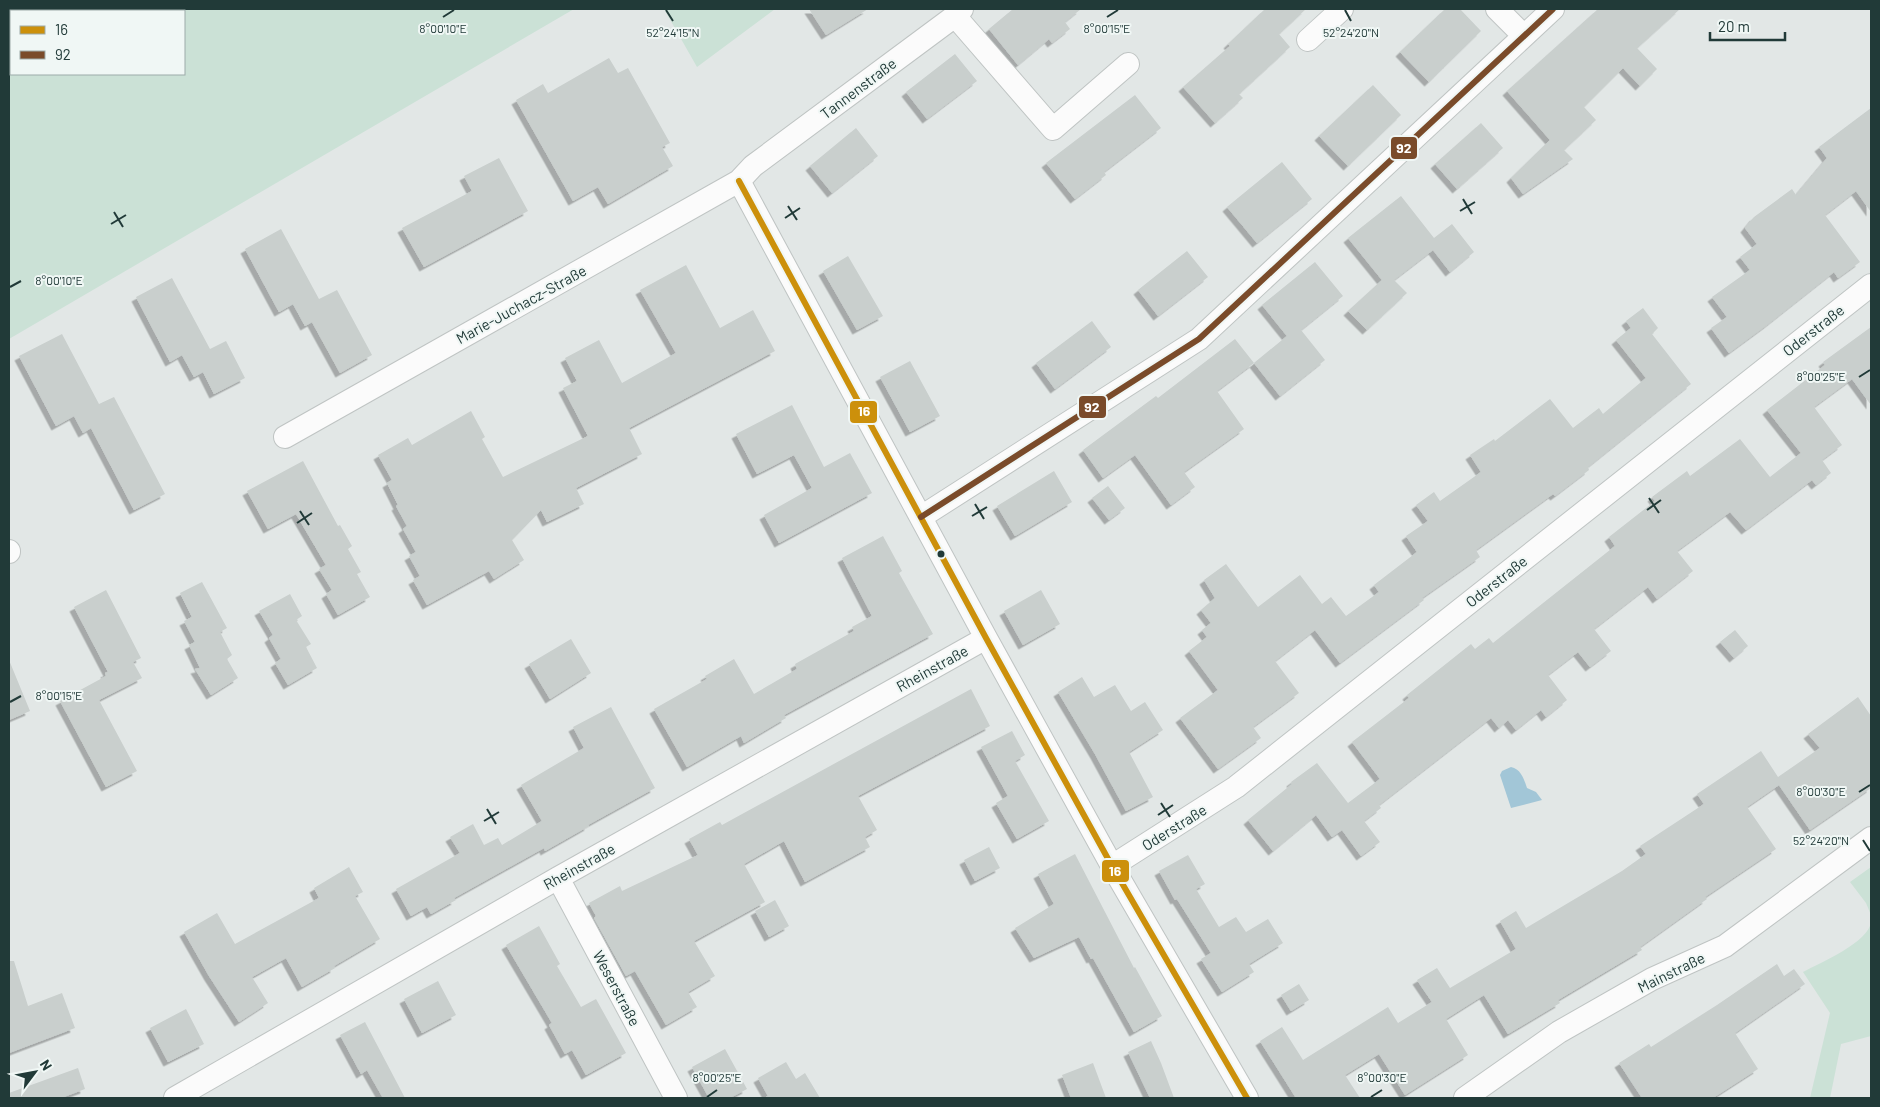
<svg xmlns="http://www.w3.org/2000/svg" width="1880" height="1107" font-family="Barlow,sans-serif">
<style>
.green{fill:#cbe1d6;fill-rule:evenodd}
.water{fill:#a2c6d7}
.building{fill:#c9cfcd;filter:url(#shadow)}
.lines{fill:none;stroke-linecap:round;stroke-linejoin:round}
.minor-casing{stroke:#bfc4c3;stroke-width:24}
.minor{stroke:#fbfbfb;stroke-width:22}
.bus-1-casing{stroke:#f0f7f5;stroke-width:10}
.bus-2-casing{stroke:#f0f7f5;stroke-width:10}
.bus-1{stroke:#cc900b;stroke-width:6}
.bus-2{stroke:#7a4b2a;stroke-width:6}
.ticks{fill:none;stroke:#213a38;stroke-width:2}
.bus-dot{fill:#213a38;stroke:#f0f7f5;stroke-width:2}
.labels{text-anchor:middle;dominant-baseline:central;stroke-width:4;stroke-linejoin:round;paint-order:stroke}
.street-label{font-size:15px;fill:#213a38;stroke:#f0f7f5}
.ticks-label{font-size:12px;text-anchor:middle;fill:#213a38;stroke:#f0f7f5;stroke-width:4;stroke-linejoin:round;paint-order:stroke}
.line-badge{stroke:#f0f7f5;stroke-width:2}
.badge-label{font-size:14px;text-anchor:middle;font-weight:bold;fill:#fff}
</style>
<defs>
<filter id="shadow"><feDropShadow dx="-4.5" dy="4.5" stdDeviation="0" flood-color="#0004"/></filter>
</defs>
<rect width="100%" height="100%" fill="#e2e7e6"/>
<path class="green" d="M9,9h565l-565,330zM184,11v63h-173v-63z
M664,9h111l-78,58z
M1871,867v48l-5,-12 -16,-21z
M1871,922v114l-30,8 -11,54h-20l20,-85 -27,-41c17,-9 66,-30 68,-50z"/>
<path class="water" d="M1511,767c10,2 13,12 16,21l9,4 6,8 -31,8 -11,-33 2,-4z"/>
<path class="building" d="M809,9h59l-42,26z
M1013,9h68l-16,13 5,7 -18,14 -3,-4 -31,26 -29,-36z
M1265,9h41l-27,25 11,13 -51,47 4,4 -28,25 -32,-36 47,-41 -2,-2z
M1445,9h15l21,22 -52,51 -29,-30z
M1598,9h82l-43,39 20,21 -17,17 -17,-18 -39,39 12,13 -32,30 9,9 -50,35 -12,-16 39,-38 -43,-49z
M955,54l22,27 -50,38 -21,-27z
M609,58l9,15 10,-5 42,75 -8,4 11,19 -65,38 -10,-17 -25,14 -57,-101 27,-16 5,9z
M1373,85l28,30 -53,51 -29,-30z
M1135,95l26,33 -57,44 2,3 -31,24 -29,-36z
M1871,108v104l-15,-21 -31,24 35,47 -22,16 -4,-6 -67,53 -38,28 -18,-25 16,-11 -15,-20 38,-27 -10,-13 17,-13 -12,-16 9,-11 38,-28 4,6 31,-37 -8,-11z
M1481,123l22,25 -46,41 -22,-25z
M856,128l22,28 -46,37 -22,-27z
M499,158l29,53 -104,56 -22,-39 70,-37 -8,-15z
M1282,162l30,37 -55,44 -30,-36z
M1401,196l33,42 18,-14 22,28 -24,20 -17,-22 -39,30 13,13 -40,37 -19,-19 34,-31 -34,-42z
M281,229l38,70 18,-9 35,65 -32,18 -28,-51 -7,4 -12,-22 -14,8 -34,-63z
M1187,251l21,26 -50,39 -20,-26z
M848,256l35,60 -26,14 -34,-59z
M1315,262l28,34 -42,34 24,30 -45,36 -26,-33 33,-27 -25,-31z
M686,265l34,63 33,-18 22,41 -146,77 13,26 -66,34 8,16 -37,18 -6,-12 -29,30 12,20 -30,19 -5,-8 -62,34 -14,-25 7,-4 -11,-20 7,-4 -13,-23 4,-3 -11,-20 2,-1 -11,-22 5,-3 -14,-25 30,-17 4,7 59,-34 14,26 -3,2 21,38 85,-41 -25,-48 14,-7 -12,-23 34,-18 23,43 54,-30 -36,-63z
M172,278l38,71 16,-8 19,37 -31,16 -11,-22 -9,5 -12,-22 -12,7 -34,-65z
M1643,308l15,20 -6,6 39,50 -103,83 1,3 -34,26 -2,-2 -77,56 4,7 -58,41 2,2 -84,63 -25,-33 -40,31 24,32 -46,34 8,11 -43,31 -38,-51 38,-28 -29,-39 18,-14 -5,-7 9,-7 -10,-13 14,-12 -11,-18 22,-16 32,43 42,-32 22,29 9,-7 15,19 33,-24 -5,-7 43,-33 -11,-16 22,-15 -12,-16 18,-13 6,9 41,-29 -11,-17 24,-16 1,2 55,-42 23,29 26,-20 4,6 43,-36 -30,-38 15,-12 -5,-7z
M1092,321l19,26 -56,42 -19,-26z
M1871,327v78l-19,-26 -38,28 28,38 -20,15 9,13 -15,12 -4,-5 -66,50 -16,-18 -53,39 16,20 -36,28 -9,-12 -54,42 17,22 -21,16 -12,-15 -30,23 19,25 -21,17 -5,-7 -25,20 -8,-10 -9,8 -8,-10 -112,87 2,3 -17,13 16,21 -19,14 -19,-26 -10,7 -16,-22 -43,36 -25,-31 44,-36 -1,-2 26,-19 31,40 32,-24 -28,-37 57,-44 -2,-3 64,-51 4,5 14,-11 4,5 122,-97 -6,-9 46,-36 -3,-4 35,-26 3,5 50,-37 30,38 31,-24 -34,-43 58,-45 -2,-3z
M62,334l37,70 15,-7 51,97 -31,16 -43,-82 -8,5 -9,-17 -18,10 -37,-70z
M1235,339l19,24 -37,28 27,38 -60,43 11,15 -24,18 -36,-50 -32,23 -20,-28 73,-54 2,2z
M910,361l30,55 -30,16 -30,-55z
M792,405l32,62 26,-14 22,40 -93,50 -15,-28 48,-27 -18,-33 -37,19 -21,-40z
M303,461l35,65 2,-1 12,21 -4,3 13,23 -4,2 13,23 -32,18 -12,-21 6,-4 -13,-21 7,-4 -30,-51 -28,15 -21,-38z
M1054,471l18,31 -57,34 -18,-30z
M1108,486l17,22 -16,12 -17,-22z
M883,536l19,35 -3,2 34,61 -149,81 2,3 -42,25 -3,-7 -54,31 -33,-58 53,-30 -2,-3 29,-17 20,35 43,-25 -2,-5 59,-33 -2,-4 20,-11 -30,-58z
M202,582l25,46 -7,4 12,23 -5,4 11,19 -27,17 -16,-26 5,-1 -11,-23 6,-3 -11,-21 8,-4 -12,-24z
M106,590l35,68 -8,4 9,16 -43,22 38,71 -31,16 -46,-86 46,-25 -1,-3 3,-1 -34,-65z
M1041,590l19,34 -37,21 -19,-34z
M290,594l12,22 -6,4 15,24 -5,3 11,21 -29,17 -13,-22 6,-4 -12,-21 4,-3 -14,-24z
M1735,630l13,16 -14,12 -14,-16z
M571,639l20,34 -41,26 -21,-35z
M9,660l21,51 -21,9z
M1082,677l12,20 21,-12 16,26 14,-9 18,28 -34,22 24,45 -27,14 -31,-57 -37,-62z
M971,689l19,37 -132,70 19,34 -12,7 5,10 -65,35 -21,-41 -40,23 21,38 -71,39 21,35 -27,16 9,15 -31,18 -31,-54 -9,5 -32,-58 2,-2 -7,-13 31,-17 2,5 76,-36 -9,-16 31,-17 2,3z
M1858,697l13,19v72l-61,42 -31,-45 -32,22 29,42 -71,48 2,2 -67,48 2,3 -84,50 2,3 -52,31 -24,-39 -38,24 22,36 -63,40 -26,-41 -34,21 15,23h-64l-36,-57 22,-14 21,33 85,-53 10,16 34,-21 -15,-22 20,-12 13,20 66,-39 -16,-28 16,-10 10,17 96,-57 24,-17 -6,-8 64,-42 -7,-10 64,-43 17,26 42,-29 -12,-14z
M611,707l44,81 -67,37 1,1 -44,25 -1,-3 -90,50 2,2 -25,14 -4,-7 -16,9 -15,-27 64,-36 -10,-16 23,-13 11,21 14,-7 4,7 40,-24 -21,-36 63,-37 -11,-21z
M1012,731l13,24 -10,6 34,60 -32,18 -21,-36 12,-7 -27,-49z
M989,847l11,21 -25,13 -11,-21z
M1075,854l59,114 1,-1 27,49 -28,16 -41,-74 -2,1 -12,-22 -45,21 -19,-30 39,-24 -16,-30z
M1188,855l17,29 -9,5 23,38 17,-10 10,15 22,-13 15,24 -34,21 5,8 -32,20 -21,-33 10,-6 -34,-54 -2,1 -16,-29z
M349,867l14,25 -8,4 25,43 -46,27 1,2 -33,19 -16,-29 -34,19 16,26 -29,19 -30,-46 -25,-44 33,-19 18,31 84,-46 -5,-10z
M775,900l14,26 -20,11 -14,-26z
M539,926l21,38 -3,2 24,41 15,-8 30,54 -40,22 -14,-25 -7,4 -16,-29 3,-2 -46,-78z
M9,961h5l14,45 34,-13 13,35 -66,25z
M1777,964l7,12 10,-7 11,15 -70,49 23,36 -45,29h-71l-23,-35 30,-19 2,3 66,-42z
M438,981l18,34 -34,18 -18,-34z
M1299,984l10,16 -18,11 -10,-16z
M186,1009l18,35 -36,18 -18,-34z
M365,1022l40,76h-22l-16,-28 -6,4 -21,-39z
M1151,1041l10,22 13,35h-24l-22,-46z
M725,1049l22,40 -17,9h-21l-17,-31z
M786,1062l10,17 9,-6 15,25h-56l4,-2 -10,-18z
M1093,1063l13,35h-35l-9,-23z
M78,1068l7,21 -24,9h-52v-5z"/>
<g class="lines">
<g class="minor-casing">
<path id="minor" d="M1497,9l27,27
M955,16l98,113 75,-65
M1308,40l34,-31
M739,181l247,457 126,228 135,232
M285,437l454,-256 14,-15 202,-150 7,-7
M921,517l278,-178 354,-330
M9,552v-1
M1112,866l124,-79 635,-502
M558,878l118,220
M175,1098l383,-220 428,-240
M1465,1098l94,-66 93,-53 73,-33 146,-108"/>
</g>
<use href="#minor" class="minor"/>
<g class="bus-1-casing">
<path id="bus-1" d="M739,181l247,457 126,228 135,232"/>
</g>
<g class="bus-2-casing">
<path id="bus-2" d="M921,517l278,-178 354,-330"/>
</g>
<use href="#bus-1" class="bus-1"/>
<use href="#bus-2" class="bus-2"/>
</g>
<path class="ticks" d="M666,10l7,11M1345,10l6,11M443,17l11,-7M1107,17l11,-7M1463,199l9,15M788,206l9,14M1460,211l15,-9M114,212l9,15M785,218l15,-10M111,224l15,-9M10,287l11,-6M1859,377l11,-7M1649,498l10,15M975,504l9,15M1647,510l14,-10M300,511l9,14M972,516l15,-9M297,523l15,-10M10,702l11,-6M1859,792l11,-7M1161,803l9,14M487,809l9,15M1158,815l15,-10M484,821l15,-9M1863,840l7,11M707,1097l10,-7M1371,1097l11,-7"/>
<circle class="bus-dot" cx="941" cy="554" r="4.5"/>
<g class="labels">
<g class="street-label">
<text transform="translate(858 88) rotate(-37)">Tannenstraße</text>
<text transform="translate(521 304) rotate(-29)">Marie-Juchacz-Straße</text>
<text transform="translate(1813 330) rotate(-38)">Oderstraße</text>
<text transform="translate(1496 581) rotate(-38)">Oderstraße</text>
<text transform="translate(932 668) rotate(-29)">Rheinstraße</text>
<text transform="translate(1174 827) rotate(-32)">Oderstraße</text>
<text transform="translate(579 866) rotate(-29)">Rheinstraße</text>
<text transform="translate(1671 972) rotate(-26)">Mainstraße</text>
<text transform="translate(617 988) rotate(62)">Weserstraße</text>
</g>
</g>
<g class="ticks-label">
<text x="443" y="33">8°00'10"E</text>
<text x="1107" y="33">8°00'15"E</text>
<text x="673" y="37">52°24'15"N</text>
<text x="1351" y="37">52°24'20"N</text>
<text x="59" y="285">8°00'10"E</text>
<text x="1821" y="381">8°00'25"E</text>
<text x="59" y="700">8°00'15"E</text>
<text x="1821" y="796">8°00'30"E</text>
<text x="1821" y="845">52°24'20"N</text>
<text x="717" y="1082">8°00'25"E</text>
<text x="1382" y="1082">8°00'30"E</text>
</g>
<g class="line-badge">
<rect x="1390" y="136" width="28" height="24" rx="5" fill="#7a4b2a"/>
<rect x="1078" y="395" width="29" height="24" rx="5" fill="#7a4b2a"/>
<rect x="849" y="400" width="29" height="24" rx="5" fill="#cc900b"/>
<rect x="1101" y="859" width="29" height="24" rx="5" fill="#cc900b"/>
</g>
<g class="badge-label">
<text x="1404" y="153">92</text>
<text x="1092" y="412">92</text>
<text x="864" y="416">16</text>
<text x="1115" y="876">16</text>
</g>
<rect width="1880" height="1107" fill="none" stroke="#213a38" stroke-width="20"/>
<rect x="10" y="10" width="175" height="65" fill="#f0f7f5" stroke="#9daba9"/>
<rect x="20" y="26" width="25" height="8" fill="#cc900b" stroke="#9daba9"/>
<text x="55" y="35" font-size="15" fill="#213a38">16</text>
<rect x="20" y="51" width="25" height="8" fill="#7a4b2a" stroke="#9daba9"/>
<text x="55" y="60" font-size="15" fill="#213a38">92</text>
<g transform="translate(35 1072) rotate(58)" stroke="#f0f7f5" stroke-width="4" paint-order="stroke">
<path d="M0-4L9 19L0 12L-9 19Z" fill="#213a38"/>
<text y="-8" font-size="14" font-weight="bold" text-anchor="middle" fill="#213a38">N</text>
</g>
<path d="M1710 32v8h75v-8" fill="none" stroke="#213a38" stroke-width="2.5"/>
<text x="1718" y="32" font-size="15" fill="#213a38" stroke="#f0f7f5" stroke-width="4" paint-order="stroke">20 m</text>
</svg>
